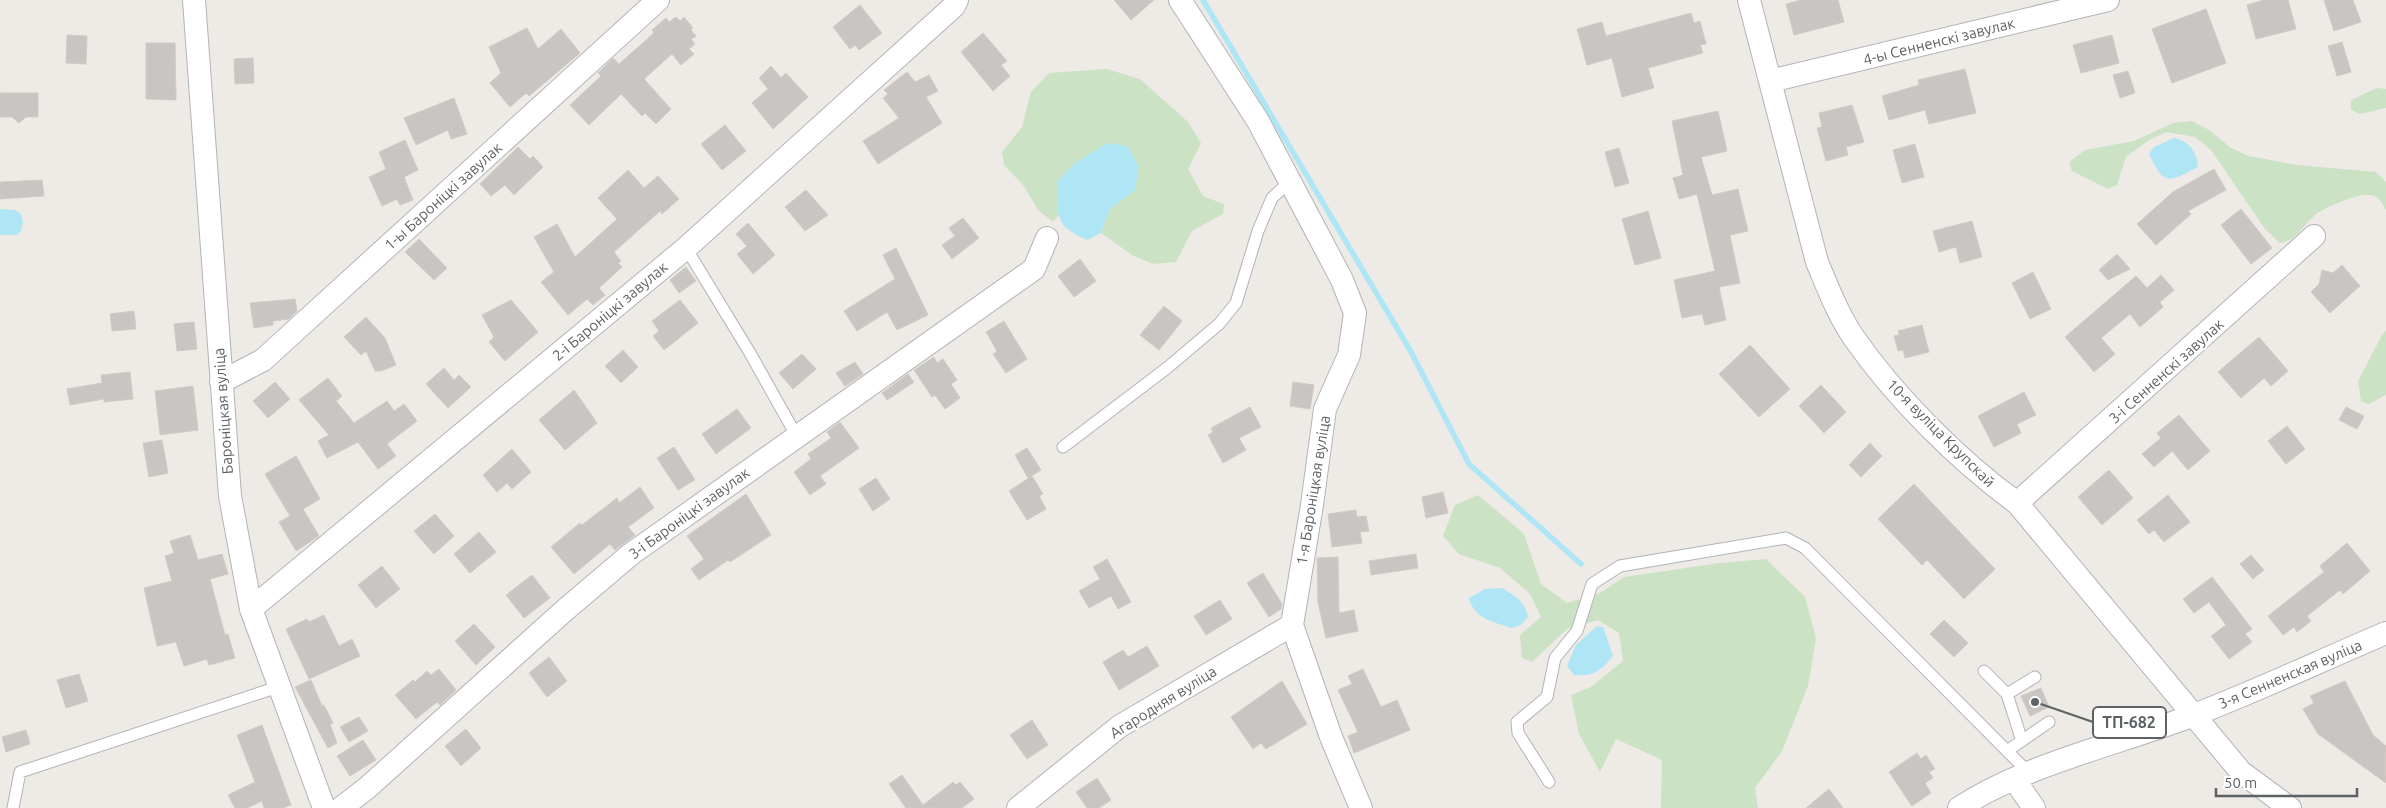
<svg xmlns="http://www.w3.org/2000/svg" width="2386" height="808" font-family="Ubuntu,sans-serif">
<style>
.green{fill:#cce2c5}
.water{fill:#afe6f5}
.lines{fill:none;stroke-linecap:round;stroke-linejoin:round}
.stream{stroke:#afe6f5;stroke-width:5.5}
.building{fill:#c9c5c2;stroke:#d2cbc5}
.service-casing{stroke:#b1b4b6;stroke-width:13}
.minor-casing{stroke:#b1b4b6;stroke-width:24}
.service{stroke:#fff;stroke-width:11}
.minor{stroke:#fff;stroke-width:22}
.labels{text-anchor:middle;dominant-baseline:central;stroke-width:4;stroke-linejoin:round;paint-order:stroke}
.street-label{font-size:15px;fill:#5d6264;stroke:#fff}
.leader{fill:none;stroke:#5d6264;stroke-width:2}
.callout-dot{fill:#5d6264;stroke:#fff;stroke-width:2}
.callout{fill:#fff;stroke:#5d6264;stroke-width:2}
.callout-label{font-size:16px;text-anchor:middle;font-weight:bold;fill:#5d6264}
</style>
<rect width="100%" height="100%" fill="#eeeae6"/>
<path class="green" d="M1107,69l33,10 48,43 13,21 -13,26 15,27 21,8 -1,10 -31,17 -16,31 -23,2 -21,-9 -31,-22 9,-24 25,-19 -78,-8 1,34 -5,6 -14,-11 -16,-26 -19,-20 -2,-13 20,-25 9,-35 18,-19z
M2377,88l9,1v19l-26,6 -9,-4v-10z
M2192,121l17,9 22,18 18,8 48,9 79,7 10,10v28c-4,-7 -8,-15 -17,-15 -11,-2 -45,13 -54,20 -12,10 -19,26 -35,28l-15,-14 -54,-79 -16,-13 -29,-5 -17,8 -23,17 -9,28 -9,4 -36,-18 -3,-9 16,-12 49,-9 39,-18z
M2386,331v64l-17,9 -8,-3 -3,-20 24,-46z
M1478,495l46,39 17,50 26,19 33,-10 24,-16 96,-14 46,-4 39,38 11,41 -8,48 -26,65 -27,37 3,20h-97l1,-48 -46,-21 -16,33 -21,-38 -8,-39 20,-8 32,-26 -4,-28 -21,-13 -31,9 -35,33 -10,-4 -2,-23 21,-18 -11,-23 -30,-26 -41,-14 -16,-18 12,-31z"/>
<path class="water" d="M2174,138c15,3 23,13 24,29 -30,16 -34,19 -49,-13l5,-7z
M1107,143l20,3 12,21 -4,23 -25,19 -9,24 -14,7c-34,-15 -29,-24 -30,-58l18,-19z
M0,209l15,1 6,4 2,8 -2,9 -4,4h-17z
M1502,588c12,7 23,13 26,29l-7,8 -10,3c-17,-6 -37,-9 -42,-30l16,-9z
M1597,626l6,1 10,29c-12,15 -20,21 -39,19l-7,-9 9,-21z"/>
<g class="lines">
<path class="stream" d="M1203,0l207,350 59,114 112,100"/>
</g>
<path class="building" d="M1114,0h40l-23,20z
M1801,0h37l6,22 -50,13 -8,-31z
M2264,0h24l8,29 -40,10 -9,-34z
M2324,0h29l8,22 -27,9z
M860,5l22,28 -23,17 -4,-5 -5,4 -17,-22z
M2206,9l20,54 -54,20 -20,-54z
M1691,13l3,10 6,-2 6,23 -6,1 3,8 -55,15 6,20 -32,9 -10,-39 -25,7 -10,-36 25,-7 4,14z
M676,17l4,4 4,-4 9,11 -2,2 5,6 -5,3 4,5 -6,5 5,5 -13,11 -9,-11 -28,25 27,30 -15,15 -11,-11 -3,3 -21,-22 -32,31 -19,-20 31,-29 -3,-3 15,-15 6,6 35,-31 -2,-3 14,-12 3,4z
M527,28l11,21 23,-20 19,24 -51,43 -3,-3 -16,14 -20,-24 11,-10 -12,-26z
M983,33l24,28 -6,4 9,11 -17,15 -32,-39z
M67,35l20,1 -1,28 -20,-1z
M2112,35l7,28 -38,10 -8,-28z
M2342,42l9,30 -14,4 -9,-30z
M146,43h29l1,57 -30,-1z
M253,58l1,25 -19,1 -1,-25z
M771,66l10,12 5,-5 22,24 -35,32 -21,-26 16,-14 -9,-11z
M1965,69l11,44 -47,11 -4,-14 -36,10 -7,-24 37,-11 -1,-5z
M2128,71l7,22 -15,5 -7,-23z
M907,72l8,10 14,-7 9,16 -12,6 16,26 -64,41 -15,-23 36,-23 -16,-20 5,-4 -4,-4z
M0,93h38v24h-12l-7,6 -7,-6h-12z
M454,98l13,36 -16,5 -3,-9 -32,15 -12,-27z
M1852,105l12,37 -18,5 2,8 -22,6 -9,-33 5,-1 -3,-14z
M1718,111l9,40 -26,6 11,38 26,-6 10,42 -18,4 10,48 -21,4 7,33 -21,5 -3,-11 -20,4 -8,-38 41,-9 -18,-77 -18,5 -6,-21 10,-3 -11,-54z
M725,125l21,26 -24,19 -21,-26z
M405,140l13,30 -14,7 9,23 -13,5 -3,-6 -15,7 -13,-29 17,-8 -7,-17z
M1915,144l9,33 -22,6 -9,-33z
M518,147l12,12 3,-3 10,11 -29,28 -9,-10 -14,11 -11,-12z
M1619,148l10,35 -14,4 -10,-35z
M2214,169l12,21 -38,21 3,3 -35,31 -19,-21 36,-32z
M628,170l16,18 14,-12 21,23 -17,15 -2,-3 -46,41 7,9 -3,2 4,4 -23,21 6,7 -12,10 -6,-6 -19,16 -27,-33 13,-10 -20,-35 23,-13 18,33 42,-38 -19,-21z
M42,180l2,16 -44,3v-17z
M806,190l22,25 -23,16 -20,-24z
M2241,209l31,39 -21,16 -30,-39z
M1648,211l13,47 -26,7 -13,-46z
M963,218l16,20 -27,21 -10,-14 13,-9 -6,-8z
M1972,221l10,36 -22,6 -4,-16 -17,5 -6,-21z
M748,223l27,32 -22,19 -16,-20 10,-8 -11,-12z
M419,239l28,29 -13,12 -29,-28z
M896,248l32,67 -31,15 -10,-18 -30,19 -13,-20 51,-32 -12,-24z
M2117,254l13,15 -22,11 -9,-10z
M1080,259l16,22 -22,16 -16,-21z
M2342,265l18,21 -30,27 -19,-21 8,-8 3,-14 11,3z
M686,267l10,14 -17,12 -9,-13z
M2033,272l18,37 -21,10 -18,-36z
M2161,275l13,15 -14,12 3,5 -23,20 -10,-13 -29,24 14,16 -21,18 -29,-35 71,-61 11,12z
M295,299l2,12 -8,8 -16,2v4l-19,3 -4,-25z
M511,300l27,32 -33,29 -16,-19 5,-5 -12,-22z
M680,300l18,23 -34,27 -11,-14 6,-5 -7,-10z
M1164,306l18,15 -23,29 -19,-15z
M134,311l2,18 -24,2 -2,-17z
M366,317l19,21 11,27 -15,6h-6l-9,-20 -5,4 -17,-18z
M1004,321l23,38 -21,14 -13,-19 4,-3 -11,-19z
M194,322l3,27 -20,2 -3,-27z
M1922,325l7,27 -24,6 -2,-8 -5,1 -4,-15 5,-1 -1,-4z
M2259,337l29,34 -17,15 -7,-8 -23,20 -23,-26z
M1750,345l40,44 -31,28 -40,-43z
M623,350l15,17 -17,16 -16,-17z
M802,354l14,15 -23,20 -14,-16z
M934,357l3,6 6,-4 14,21 -6,4 9,14 -15,11 -10,-14 -3,2 -18,-27z
M855,362l8,12 -18,12 -9,-13z
M444,368l10,12 5,-5 12,12 -23,21 -22,-24z
M130,372l3,27 -29,3v-3l-34,6 -3,-16 35,-6 -1,-8z
M908,374l6,8 -27,18 -5,-7z
M328,378l14,18 -6,5 18,22 33,-22 7,10 10,-7 13,17 -30,23 9,12 -18,13 -20,-27 -31,16 -9,-17 11,-6 -30,-35z
M275,382l15,17 -22,19 -15,-17z
M1293,382l21,3 -4,24 -20,-3z
M1821,385l25,27 -22,21 -25,-27z
M193,386l5,44 -38,5 -5,-44z
M574,390l23,33 -32,27 -26,-30z
M2024,392l12,23 -19,9 4,9 -27,14 -16,-31z
M1250,407l11,20 -22,11 7,12 -23,13 -15,-28 5,-3 -2,-4z
M2346,407l18,9 -7,13 -18,-9z
M737,409l14,19 -35,26 -14,-20z
M2179,415l31,36 -22,19 -16,-19 -18,16 -12,-13 19,-16 -4,-5z
M840,422l19,26 -39,28 6,8 -16,11 -16,-23 17,-13 -3,-5 23,-16 -4,-6z
M2287,426l18,23 -19,15 -18,-23z
M162,440l6,33 -19,4 -6,-34z
M1870,443l12,13 -21,21 -12,-12z
M674,447l21,33 -17,10 -21,-32z
M1027,448l14,22 -13,8 -13,-23z
M512,449l19,23 -19,17 -5,-6 -10,9 -14,-17z
M296,456l24,43 -17,10 16,27 -23,15 -17,-29 11,-6 -25,-42z
M2109,470l24,28 -31,27 -24,-28z
M1032,476l11,18 -4,2 7,13 -19,11 -18,-29z
M876,478l14,21 -17,12 -14,-22z
M1914,484l81,85 -31,30 -37,-39 -5,5 -44,-46z
M640,487l14,21 -26,19 7,8 -20,15 -5,-6 -36,30 -23,-27 29,-24 2,2 35,-27 2,5z
M1443,492l5,21 -22,5 -4,-21z
M746,494l25,41 -41,27 -2,-2 -29,20 -8,-11 13,-10 -17,-23z
M2168,495l22,27 -26,20 -10,-12 -5,4 -12,-14z
M1356,510l1,7 9,-1 3,15 -9,1 2,11 -30,4 -4,-33z
M435,514l19,22 -20,18 -20,-23z
M479,532l17,20 -26,21 -16,-19z
M190,535l8,25 24,-6 6,20 -18,5 15,56 3,-1 7,24 -26,7 -2,-6 -23,7 -8,-24 -19,4 -13,-58 28,-7 -7,-25 9,-3 -4,-12z
M2347,543l23,28 -27,23 -3,-4 -33,26 4,5 -14,11 -3,-5 -11,8 -15,-19 56,-44 -4,-6z
M1416,554l2,14 -47,7 -2,-14z
M2251,555l13,15 -11,9 -13,-15z
M1338,557l1,56 15,-3 4,21 -32,7 -8,-36 -1,-44z
M1107,559l24,43 -13,7 -7,-13 -22,12 -10,-17 21,-12 -7,-12z
M382,566l18,23 -24,19 -18,-23z
M1263,573l19,31 -1,5 -12,8 -22,-34z
M532,575l18,23 -26,20 -18,-23z
M2212,577l40,52 -7,5 7,8 -23,17 -18,-23 15,-11 -17,-23 -15,11 -11,-14z
M1220,600l12,19 -26,16 -12,-19z
M324,615l15,31 13,-7 8,17 -51,23 -23,-50 21,-10 2,3z
M1944,620l24,23 -14,14 -24,-23z
M474,624l21,23 -19,18 -21,-24z
M1147,646l12,20 -40,24 -16,-28 20,-12 5,7z
M549,657l18,24 -20,16 -18,-24z
M439,669l17,21 -16,15 -3,-3 -21,17 -21,-24 18,-15 2,2 12,-11 4,4z
M1363,669l18,38 16,-7 13,30 -56,23 -6,-17 10,-4 -20,-42 14,-6 -4,-8z
M79,674l9,27 -22,7 -9,-28z
M311,680l11,26 2,-1 9,18 -3,1 7,19 -9,5 -33,-61z
M1282,681l25,43 -41,25 -5,-6 -8,6 -22,-32z
M2345,681l28,54 13,11v37l-68,-49 -15,-25 11,-6 -4,-7z
M2041,688l8,19 -19,9 -9,-20z
M359,717l9,14 -19,11 -9,-15z
M1032,720l16,25 -21,14 -17,-24z
M262,725l29,80 -8,3h-19l-2,-7 -15,7h-12l-7,-13 27,-13 -18,-47z
M466,729l15,19 -20,18 -16,-20z
M26,730l4,14 -24,8 -4,-15z
M363,740l13,20 -26,16 -13,-20z
M1917,753l4,6 5,-4 9,14 -6,3 4,6 -8,5 6,10 -19,13 -23,-34z
M902,775l21,30 30,-23 3,3 4,-3 14,17 -12,9h-56l-17,-24z
M1097,778l14,22 -12,8h-12l-11,-16z
M1829,789l14,19h-37z"/>
<g class="lines">
<g class="service-casing">
<path id="service" d="M686,248l64,105 46,82
M1063,447l104,-79 52,-44 17,-21 22,-72 14,-33 17,-16
M1984,671l23,23 15,47
M2007,694l28,-17
M2007,751l42,-29
M1549,782l-31,-49 -1,-11 30,-25 8,-39 22,-27 15,-47 28,-18 166,-28 19,10 224,225
M13,808l7,-36 258,-85"/>
</g>
<g class="minor-casing">
<path id="minor" d="M194,0l36,496 21,113 73,199
M1180,0l78,121 84,159 13,33 -6,42 -24,54 -13,96 -20,120 39,112 30,71
M1749,0l68,262c11,26 21,53 37,76 41,59 105,123 163,165l224,269 49,36
M1770,81l338,-81
M221,382l42,-22 395,-360
M2017,503l297,-267
M251,609l435,-361 268,-242 3,-6
M2014,779l20,29
M341,808l26,-20 198,-178 66,-56 403,-285 13,-31
M1018,808l102,-82 172,-101
M1959,808c67,-44 160,-64 235,-93 65,-25 128,-55 192,-82"/>
</g>
<use href="#service" class="service"/>
<use href="#minor" class="minor"/>
</g>
<g class="labels">
<g class="street-label">
<text transform="translate(1939 41) rotate(-14)">4-ы Сенненскі завулак</text>
<text transform="translate(443 196) rotate(-42)">1-ы Бароніцкі завулак</text>
<text transform="translate(610 311) rotate(-40)">2-і Бароніцкі завулак</text>
<text transform="translate(2166 371) rotate(-42)">3-і Сенненскі завулак</text>
<text transform="translate(223 411) rotate(-94)">Бароніцкая вуліца</text>
<text transform="translate(1941 433) rotate(45)">10-я вуліца Крупскай</text>
<text transform="translate(1313 490) rotate(-81)">1-я Бароніцкая вуліца</text>
<text transform="translate(689 513) rotate(-36)">3-і Бароніцкі завулак</text>
<text transform="translate(2290 674) rotate(-23)">3-я Сенненская вуліца</text>
<text transform="translate(1163 702) rotate(-32)">Агародняя вуліца</text>
</g>
</g>
<path class="leader" d="M2035 702L2093 722"/>
<circle class="callout-dot" cx="2035" cy="702" r="5"/>
<rect class="callout" x="2093" y="707" width="73" height="31" rx="5"/>
<g class="callout-label">
<text x="2129" y="728">ТП-682</text>
</g>
<path d="M2216 788v8h141v-8" fill="none" stroke="#5d6264" stroke-width="2.5"/>
<text x="2224" y="788" font-size="15" fill="#5d6264" stroke="#ffffff" stroke-width="4" paint-order="stroke">50 m</text>
</svg>
